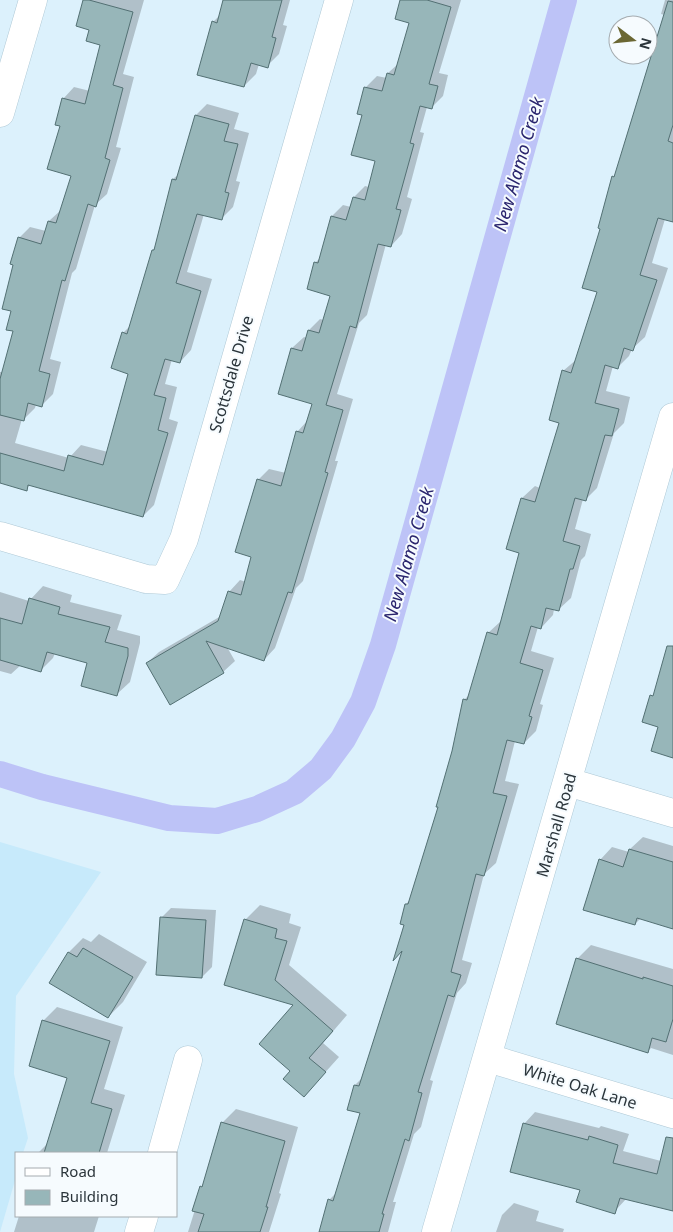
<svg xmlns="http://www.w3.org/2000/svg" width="673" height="1232" font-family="'Noto Sans',sans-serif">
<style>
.built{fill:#c7eafb}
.shadow{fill:#0003}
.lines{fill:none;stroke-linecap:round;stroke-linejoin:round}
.canal{stroke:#bdc3f7;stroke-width:26}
.building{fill:#97b6b9;stroke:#537073}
.minor-casing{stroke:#aec8d5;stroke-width:29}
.minor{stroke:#fff;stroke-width:28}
.labels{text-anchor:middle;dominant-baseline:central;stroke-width:4;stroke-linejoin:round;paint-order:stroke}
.street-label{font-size:16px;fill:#2b353b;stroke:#f6fbfe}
.water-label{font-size:18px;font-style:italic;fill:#2a256e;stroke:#f6fbfe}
</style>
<rect width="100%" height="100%" fill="#dcf1fc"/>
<path class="built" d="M0,842l101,30 -85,124 -2,78 14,64 -5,15h-7v24l-16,55z"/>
<path class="shadow" d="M84,0h60l-21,74 11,3 -18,70 5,1 -14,46 -12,11 -19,64 -4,4 -22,86 11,3 -8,32 -12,12 -5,-2 -1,4 -12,12 -1,-1 -7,24 54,15 12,-13 27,7 21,-79 -6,-40 8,-8 22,-75 3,-3 17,-68 7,-6 16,-58 11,-11 32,9 -5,16 15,4 -13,48 4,1 -7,25 -11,11 -18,-4 -17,58 25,7 -21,71 -11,12 -8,-3 -7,25 12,3 -8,32 9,3 -24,83 -11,11 -112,-32 -5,5 -26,-7v-110h3l11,-42 -2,-20 3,-46 4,-26 11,-11 16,4 3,-10 12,-11 11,-35 -10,-50 1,-26 11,-12 16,4 12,-47 -11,-15z
M224,0h66l-7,25 4,1 -8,28 -12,12 -8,-2 -3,10 -12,12 -31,-64 7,-7z
M402,0h59l-22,73 9,2 -5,21 -12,12 -4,-1 -7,25 4,1 -17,64 5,2 -10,35 -11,12 -5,-2 -19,71 -8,8 -22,71 16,5 -18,62h3l-35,120 -7,7 -21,60 -11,12 -37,-13 8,14 -12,11 -76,-9 12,-11 62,-36 8,-24 11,-12 6,2 7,-26 5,-76 11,-11 17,4 11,-41 11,-12 5,-17 -33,-10 12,-45 12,-11 3,1 2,-8 11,-11 4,1 7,-25 -16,-32 6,-6 11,-41 11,-11 8,2 3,-10 11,-11 4,1 8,-27 -14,-46 -4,-1 7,-26 11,-11 10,2 1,-5 11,-10 11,-41z
M665,0h8v221l-8,-2 -13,44 16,5 -23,69 -13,12 -3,7 -12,12 -4,-2 -7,25 24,6 -6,26 -10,10 -17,55 -12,12 -2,-1 -8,30 16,5 -6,22 -4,4 -10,38 -13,12 -4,-1 -1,6 -12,13 -3,-1 -7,24 23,7 -14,46 3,1 -7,26 -12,12 -9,-2 -10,40 14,3 -23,79 -12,11 -22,86 10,3 -6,20 -9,10 -27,87 3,1 -12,46 -7,7 -21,68h3l-8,30h-68l9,-32 9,-9 24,-79 -7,-27 8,-8 41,-129 2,-44 5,-5 28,-93 26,-107 5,-5 18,-61 13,-12h1l19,-69 -14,-4 15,-50 13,-12 5,2 20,-66 3,-51 14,-12 22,-67 2,-64 13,-51 2,-2 49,-160 -4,-1z
M43,586l29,9 -2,7 52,13 -5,15 23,6v7l-10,39 -13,12 -29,-32 -33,-9 -2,5 -12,12 -20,-5 -10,9 -11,-3v-79l29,9z
M643,837l30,9v82l-32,-10 -6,6 -35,-64 12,-13 17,5 1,-3z
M260,905l31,9 -2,9 12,4 -12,38 58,50 -24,28 16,14 -35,39 -12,-25 3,-66 -70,-21 20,-64z
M171,908l45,2 -4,57 -10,10 -41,-59z
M99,934l48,28 -24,40 -15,15 -39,-65 14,-14 8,4z
M591,945l82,24v86l-22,-7 -3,3 -71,-92z
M57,1007l66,20 -19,62 21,6 -18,58h-69l11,-11 19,-65 -25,-56z
M236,1109l62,18 -19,66 2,1 -12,38h-81l34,-109z
M535,1112l64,16 2,-2 28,8 -6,17 38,10 12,-14v63l-46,-12 -13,14 -33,-23 -57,-65z
M514,1203l25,8 -3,10 28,8 -1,3h-67l6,-17z
M19,1216h80l-5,16h-80z"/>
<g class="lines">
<path class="canal" d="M0,774l42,13 127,31 48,3 40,-12 37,-17 27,-23 22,-30 20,-37 20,-57 181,-645"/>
</g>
<path class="building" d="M83,0h6l44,12 -20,73 10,3 -18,70 5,2 -14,47 -8,-3 -23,77 -3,-1 -23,91 11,3 -8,33 -14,-4 -4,18 -24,-6v-36l13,-48 -7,-1 5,-19 -9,-2 11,-44 -3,-1 8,-27 23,7 7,-23 8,2 15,-47 -24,-7 13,-43 -5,-1 7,-27 23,6 15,-59 -14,-4 3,-11 -13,-4z
M223,0h59l-10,37 4,1 -8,30 -17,-5 -7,24 -47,-12 15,-54 5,2z
M400,0h27l24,7 -22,77 9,2 -6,23 -12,-3 -10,37 4,1 -18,65 5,1 -10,37 -13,-3 -22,84 -6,-2 -24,79 17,5 -18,62 3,1 -36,120 -4,-1 -24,69 -58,-20 18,32 -54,32 -24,-42 72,-42 10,-30 13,4 10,-38 -16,-5 22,-73 24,7 15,-55 7,2 9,-29 -34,-10 13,-46 11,3 6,-21 11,3 11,-37 -23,-7 7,-27 4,1 13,-47 15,4 7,-23 12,3 10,-39 -24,-6 11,-40 -5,-1 7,-27 18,4 5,-18 7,2 15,-52 -14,-4z
M668,1l5,1v123l-5,16 5,2v79l-15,-4 -18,57 17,5 -24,71 -9,-3 -6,21 -13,-4 -10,38 24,6 -7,27 -7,-1 -19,66 -11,-3 -12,43 17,5 -7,23h-3l-11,42 -13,-3 -5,21 -10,-3 -11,37 23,7 -14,46 3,1 -8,27 -17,-4 -14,53 14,3 -23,80 -8,-2 -25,98 10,3 -7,22 -6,-2 -30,97 4,1 -13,48 -4,-2 -23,75h2l-5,18h-60l9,-33 5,2 27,-88 -13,-3 7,-25 5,1 43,-135 -9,10 11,-36 -4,-1 5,-20h3l30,-97h-2l16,-56 11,-52 4,1 20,-68 10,3 22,-82 -13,-4 15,-51 14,4 24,-79 -10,-3 13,-50 9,3 26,-81 -15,-4 18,-59 -2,-1 14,-52 2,1z
M195,115l34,9 -5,17 14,3 -13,48 4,1 -7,27 -25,-6 -21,69 25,8 -21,72 -15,-4 -11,36 12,3 -8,32 10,3 -25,84 -115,-32 -1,6 -27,-8v-30l64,18 4,-16 35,10 25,-91 -17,-6 11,-36 5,2 25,-84h2l18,-71 4,1z
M29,598l31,9 -2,7 52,13 -5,15 23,6v8l-11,40 -36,-10 6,-23 -40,-11 -6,20 -41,-12v-42l22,6z
M667,646h6v112l-22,-7 7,-24 -16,-5 8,-27 3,1z
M629,849l44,13v67l-36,-11 -2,7 -52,-15 16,-51 24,8z
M160,917l46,3 -4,58 -46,-3z
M244,919l33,10 -2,9 12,3 -12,39 58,51 -24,27 17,14 -22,25 -21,-18 7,-8 -31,-27 34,-39 -69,-20z
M83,948l50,29 -25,41 -59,-35 19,-31 9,5z
M576,958l67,21v-2l30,9v33l-7,23 -14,-4 -4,15 -92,-29z
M42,1020l68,21 -19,62 21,6 -13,44h-55l23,-75 -38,-12z
M221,1122l64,19 -19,66h2l-8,25h-62l6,-18 -12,-3 8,-25 2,1z
M523,1123l65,17 1,-4 29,9 -5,18 44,11 9,-37 7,1v73l-53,-13 -5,16 -39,-12 4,-12 -70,-18z"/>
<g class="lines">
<g class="minor-casing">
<path id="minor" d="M0,113l33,-113
M0,536l146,43 19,1 19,-41 155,-539
M568,782l105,31
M488,1058l185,56
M162,1153l26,-93
M139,1232l5,-16
M436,1232l237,-815"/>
</g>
<use href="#minor" class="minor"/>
</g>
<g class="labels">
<g class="street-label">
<text transform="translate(231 374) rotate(-74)">Scottsdale Drive</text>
<text transform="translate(556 825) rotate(-74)">Marshall Road</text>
<text transform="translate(580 1086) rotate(17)">White Oak Lane</text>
</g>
<g class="water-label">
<text transform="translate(518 164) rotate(-74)">New Alamo Creek</text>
<text transform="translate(408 554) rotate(-74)">New Alamo Creek</text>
</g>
</g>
<rect x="15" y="1152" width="162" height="65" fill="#f6fbfe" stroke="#a5acb0"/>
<rect x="25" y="1168" width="25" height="8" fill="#ffffff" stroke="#a5acb0"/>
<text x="60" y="1177" font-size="15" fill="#2b353b">Road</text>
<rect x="25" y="1190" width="25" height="15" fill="#97b6b9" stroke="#a5acb0"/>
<text x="60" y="1202" font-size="15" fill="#2b353b">Building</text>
<g transform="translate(633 40) rotate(106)"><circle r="24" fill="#f6fbfe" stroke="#a5acb0"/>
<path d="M0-4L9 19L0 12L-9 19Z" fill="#6b6733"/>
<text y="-8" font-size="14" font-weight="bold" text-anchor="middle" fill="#2b353b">N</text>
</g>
</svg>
